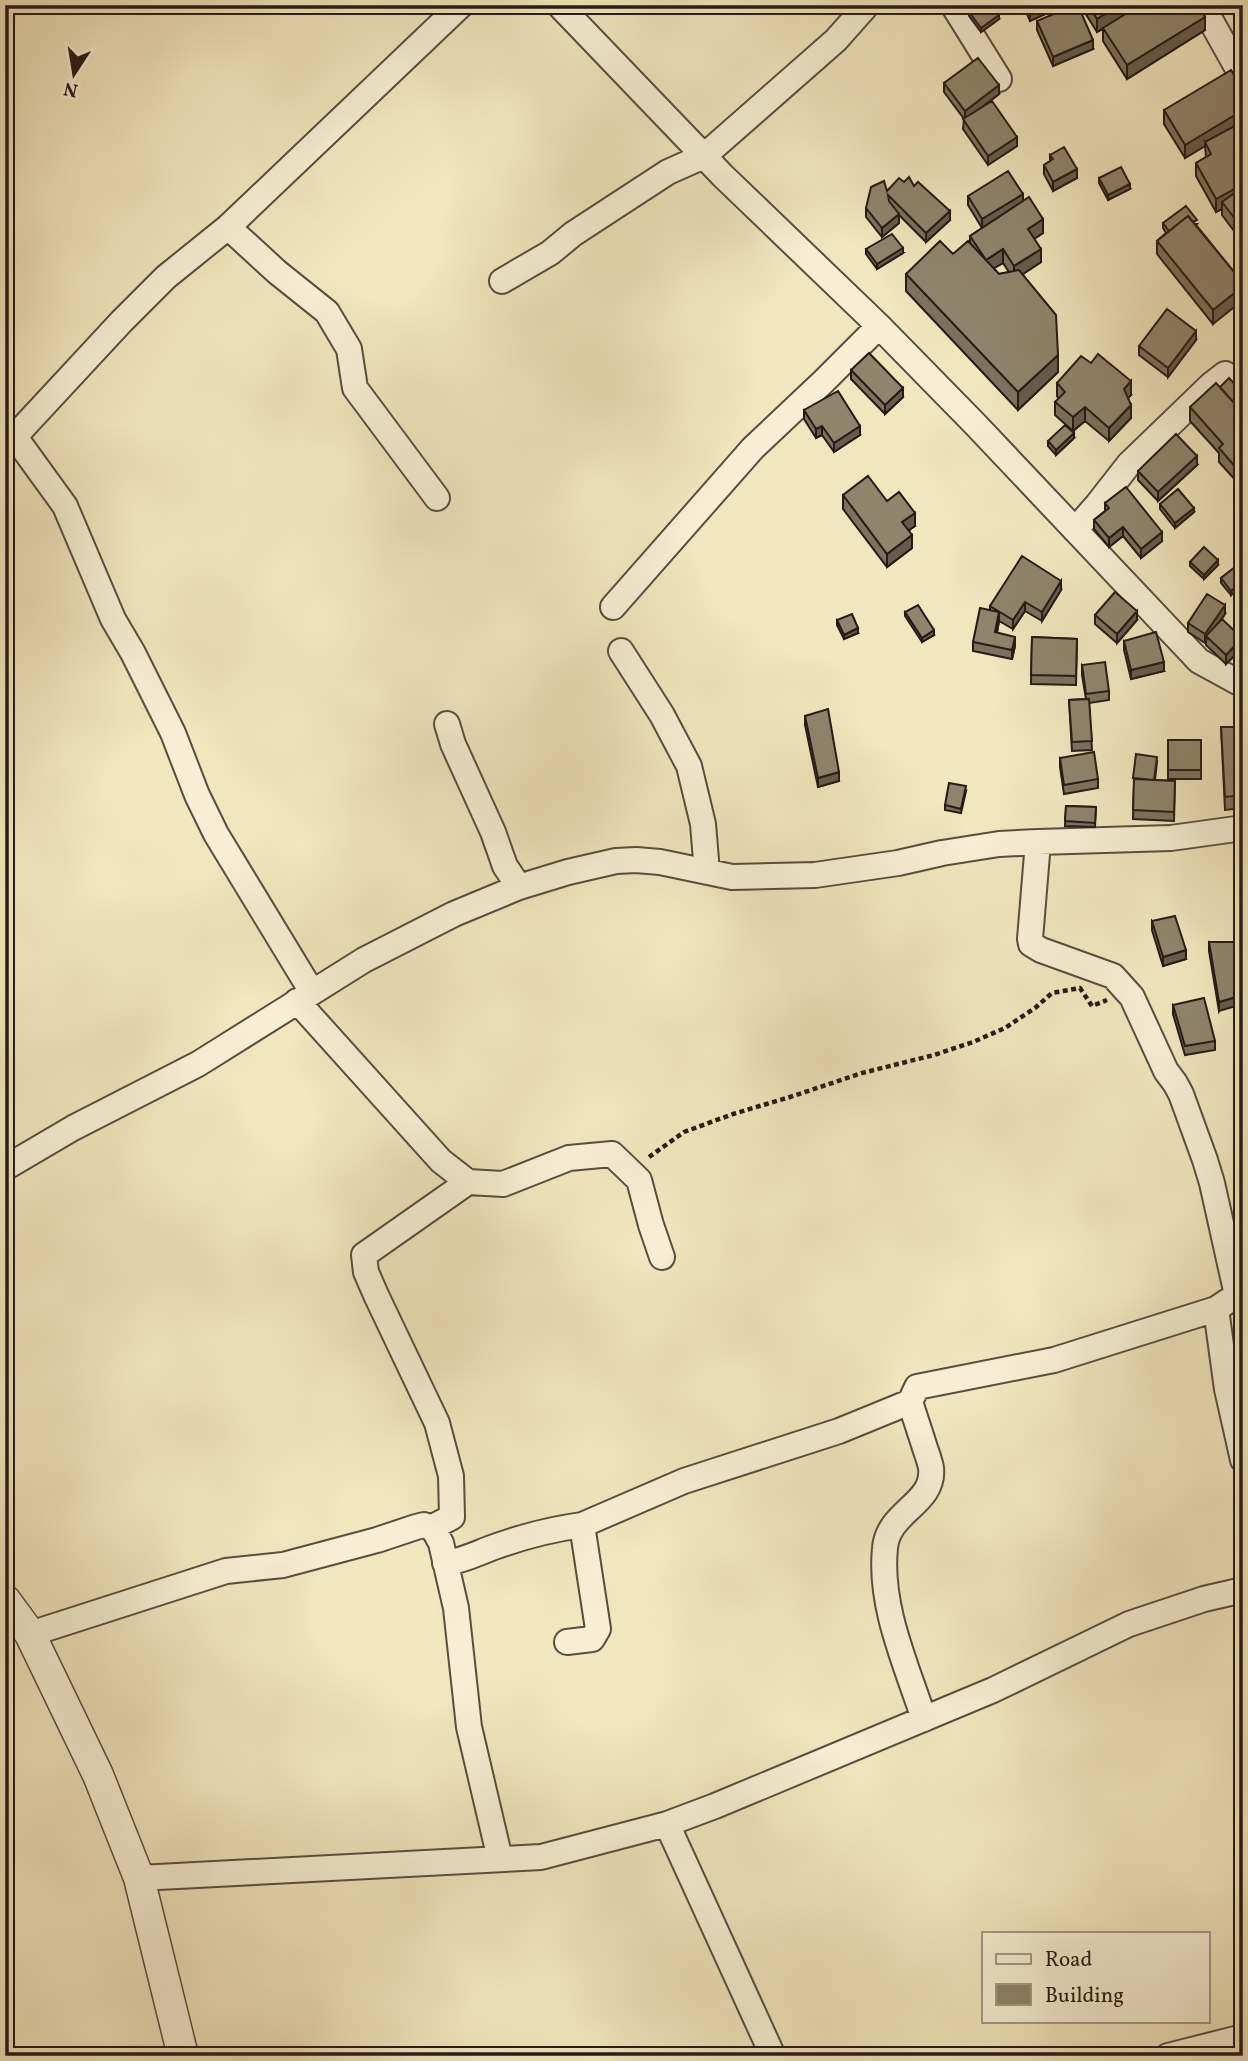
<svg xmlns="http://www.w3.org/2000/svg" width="1248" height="2061" font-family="Vollkorn,serif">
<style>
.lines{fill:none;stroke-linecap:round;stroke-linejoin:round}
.minor-casing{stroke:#584d3f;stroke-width:28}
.tertiary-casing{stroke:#584d3f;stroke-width:33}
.path{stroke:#251a15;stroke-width:4.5;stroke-dasharray:5 3.5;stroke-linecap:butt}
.minor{stroke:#f7efd5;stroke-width:24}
.tertiary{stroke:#f7efd5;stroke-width:30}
.wall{fill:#7c725e;stroke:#251a15;stroke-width:2;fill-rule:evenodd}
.shaded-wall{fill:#655c4c;stroke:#251a15;stroke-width:2}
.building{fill:#90846d;stroke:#251a15;stroke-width:2}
</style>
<rect width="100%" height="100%" fill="#f2e6be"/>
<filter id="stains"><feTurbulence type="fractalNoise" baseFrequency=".00286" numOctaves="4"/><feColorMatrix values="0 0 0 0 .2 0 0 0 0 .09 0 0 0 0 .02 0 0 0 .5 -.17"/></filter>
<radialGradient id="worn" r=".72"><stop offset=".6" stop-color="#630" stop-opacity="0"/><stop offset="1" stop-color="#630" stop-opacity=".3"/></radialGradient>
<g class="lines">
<g class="minor-casing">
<path id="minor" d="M559,5l164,171 156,150 96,98 224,237 44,24
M953,5l46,74
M1202,5l41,73
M228,227l49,45 50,40 22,37 6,39 82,110
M502,281l48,-28 23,-19 95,-62 36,-16 132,-116 31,-35
M15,437l50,69 48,113 20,34 40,80 24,62 19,39 96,158
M5,447l116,-125 45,-45 62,-50 233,-222
M1075,530l22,-25 32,-41 83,-80 13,-10
M613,607l140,-159 70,-66 56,-56
M621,651l41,64 27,51 14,58 4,48
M447,724l6,20 40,88 12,34 14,21
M297,1001l144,160 27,21 35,2 66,-26 43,-4 27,26 12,45 11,32
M5,1168l68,-40 125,-64 166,-104 90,-46 65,-27 49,-15 48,-11 20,-1 24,2 72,15 83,-2 83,-12 44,-10 57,-9 39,-2
M1237,1295l-25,-112 -7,-23 -24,-66 -6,-11 -9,-12 -34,-74 -19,-21 -72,-26 -10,-6 -1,-5 8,-97 133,-4 72,-10
M1228,1301l-12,8 11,80 16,71
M431,1528l21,-11 -1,-41 -14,-53 -61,-128 -10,-23 -2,-17 104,-73
M445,1563c19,-2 34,-11 52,-17 28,-10 56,-17 85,-21
M30,1634l196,-63 57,-6 94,-25 39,-13 8,-2 7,3 4,4 6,11 15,65 13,119 31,132
M567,1642l25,-3 6,-10 -16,-104 102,-44 155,-50 71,-29
M924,1719c-18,-55 -45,-113 -39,-171 3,-37 50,-44 46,-80 -1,-6 -4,-14 -6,-20 -5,-16 -10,-31 -15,-46l7,-15 137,-27 162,-51
M667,1824l106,232
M139,1878l402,-21 126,-33 48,-18 278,-116 136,-66 75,-25 39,-9
M1168,2056l75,-19"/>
</g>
<g class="tertiary-casing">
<path id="tertiary" d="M5,1600l25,34 68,141 41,103 44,178"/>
</g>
<path class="path" d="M649,1157l35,-25 49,-18 57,-17 72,-24 72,-18 39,-13 32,-14 30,-20 17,-15 28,-5 12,18 15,-6"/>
<use href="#minor" class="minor"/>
<use href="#tertiary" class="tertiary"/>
</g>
<path class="wall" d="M1023,5h42l-35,16z
M1080,5h118l7,25 -78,49 -24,-38v-12l-6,3z
M969,12l30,7 -18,13 -12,-16z
M1037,21l56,28 -40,17 -16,-36z
M944,83l55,11 -15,12 33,40 -29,19 -25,-36 1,-10 -20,-27z
M1164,110l77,15 2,3v115l-21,-28v-6l-6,3 -20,-36v-13l10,-6 -1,-11 -20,12 -21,-34z
M1050,155l27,23 -24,13 -9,-17v-9l6,-4z
M1099,178l31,11 -22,11 -9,-17z
M904,182l10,4 36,34 -24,22 -27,-27v8l-17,14 -16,-20v-9l21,-17z
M968,196l55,5 20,32 -9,6 7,23 -18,12 35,98 -40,38 -112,-119v-17l47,-20 17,-11v-7l12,-8 -14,-23zM1003,263l6,9 -10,2 -6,-6z
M1163,223l34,1 -1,1 47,58 -30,41 -56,-70v-13l9,-8 -3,-5z
M866,249l37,4 -26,16 -11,-15z
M1196,340l-28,37 -29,-22v-9z
M851,370l52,27 -18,17 -34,-35z
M1057,383l74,12 -3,3 3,20 -22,23 -24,-20 -12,10 -18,-16v-13l4,-3 -2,-3z
M1220,387l23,6 -5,90 -19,-21v-9l-29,-32v-14z
M804,410l56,25 -26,17 -12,-17 -6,3 -12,-19z
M1074,438l-18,17 -8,-9v-5z
M1197,465l-39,36 -20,-21v-9z
M843,495l44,6 28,25 -6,4 3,18 -25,19 -44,-58z
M1105,503l57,38 -21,17 -18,-22 -14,11 -15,-18v-9l11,-9z
M1160,504l34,8 -19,16 -15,-19z
M1243,561l-12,34 -10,-12v-5z
M1190,562l28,3 -14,14 -14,-13z
M1061,590l-19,31 -17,-10 -12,18 -14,-8 -2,12 18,13 -3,13 -39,-8v-9l17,-32v-4z
M1243,596v27l-5,-17v-9z
M905,612l29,23 -12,7 -17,-26z
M1225,614l-5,7 22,27 -16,16 -20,-19v-3l-1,1 -17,-11v-9z
M1095,615l42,5 -20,23 -22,-19z
M837,620l21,13 -14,6 -7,-14z
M1032,637l45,2 -1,46 -45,-1z
M1124,641l40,30 -33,8 -7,-29z
M1082,665l27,26v9l-20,3 3,47 -20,1 -3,-51 17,-1 -4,-24z
M805,716l34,65 -21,6 -13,-62z
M1221,727h22v81l-18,2z
M1168,740h33v39h-33z
M1060,758l38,21v9l-34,6 -4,-27z
M1157,762l-2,18 20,1 -1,40 -41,-2 1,-36z
M966,791l-5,22 -16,-3v-5z
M1066,806l30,1 -1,20 -30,-1z
M1152,921l34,38 -23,7 -11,-36z
M1209,942l31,14 -21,55 -10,-60z
M1173,1005l42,36v9l-30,5 -12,-41z
M1243,1008v40l-8,-30v-9z"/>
<path class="shaded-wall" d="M1044,5h21l-35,16v-9z
M1119,5h22l-44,27v-13z
M999,15v4l-18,13v-4z
M1205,17v13l-78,49v-14z
M1093,40v9l-40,17v-9z
M999,85v9l-34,26v-9z
M1243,110v14l-36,21 -2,-3v4l-20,12v-13z
M1017,137v9l-29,19v-9z
M1077,169v9l-24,13v-9z
M1130,184v5l-22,11v-5z
M1243,184v14l-21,4v7l-6,3v-13z
M1023,194v9l-41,25v-9z
M950,211v9l-24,22v-9z
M899,214v9l-17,14v-9z
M1043,219v14l-15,10v-14z
M903,248v5l-26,16v-5z
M1003,249v14l-17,10v-13z
M1041,249v13l-27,18v-14z
M1243,286v14l-30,24v-14z
M1196,331v9l-28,37v-9z
M1058,355v17l-40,38v-18z
M1131,381v14l-7,7v-13z
M903,388v9l-18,17v-9z
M1131,405v13l-22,23v-13z
M1085,407v14l-12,10v-14z
M822,426v9l-6,3v-9z
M860,426v9l-26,17v-9z
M1074,433v5l-18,17v-5z
M1243,439v13l-5,-8z
M1197,456v9l-39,36v-9z
M1243,466v14l-5,3v-13z
M1194,508v4l-19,16v-5z
M915,513v13l-13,9v-13z
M1123,527v9l-14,11v-9z
M1162,532v9l-21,17v-9z
M912,535v13l-25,19v-13z
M1218,560v5l-14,14v-4z
M1061,581v9l-19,31v-9z
M1243,581v4l-12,10v-4z
M1025,602v9l-12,18v-9z
M1225,605v9l-17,25 -2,-3 -1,7v-9z
M1137,611v9l-20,23v-9z
M999,612v9l-4,21v-10z
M858,628v5l-14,6v-4z
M934,630v5l-12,7v-4z
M1015,637v9l-3,13v-9z
M1242,638v10l-16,16v-9z
M1164,662v9l-33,8v-9z
M839,772v9l-21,6v-9z
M1186,950v9l-23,7v-9z
M1243,995v9l-24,7v-9z"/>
<path class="building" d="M977,5h15l7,10 -18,13 -12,-16z
M1027,5h17l-14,7z
M1075,5h3l15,35 -40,17 -16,-36z
M1088,5h31l-22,14z
M1140,5h58l7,12 -78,48 -24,-37z
M978,58l21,27 -34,26 -21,-28z
M1231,70l12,20v20l-58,35 -21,-35z
M992,101l25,36 -29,19 -25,-37z
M1240,123l3,5v56l-27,15 -20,-36 15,-9 -6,-12z
M1064,147l13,22 -24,13 -9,-17 9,-6 -3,-4z
M1121,167l9,17 -22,11 -9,-17z
M1008,171l15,23 -41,25 -14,-23z
M909,177l5,9 4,-4 32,29 -24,22 -38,-38 1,6 10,13 -17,14 -16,-20 5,-21 13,-6 3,10 12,-13 5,4z
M1243,187v42l-21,-27z
M1029,197l14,22 -15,10 13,20 -27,17 -11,-17 -17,11 -16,-24z
M1186,206l11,14 -4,2 -5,-6 -19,15 -6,-8z
M1188,216l55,67v3l-30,24 -56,-69z
M892,234l11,14 -26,16 -11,-15z
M940,241l13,13 15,-13 31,33 20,-4 37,45 2,40 -40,37 -112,-118z
M1167,309l29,22 -28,37 -29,-22z
M869,353l34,35 -18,17 -34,-35z
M1098,354l33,27 -7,8 7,16 -22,23 -24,-21 -12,10 -18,-15 10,-10 -8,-9 24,-27 10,7z
M1229,378l14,15v20l-23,-26z
M1216,383l27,30v26l-5,5 5,5v17l-5,4 -19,-22 4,-4 -33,-37z
M838,391l22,35 -26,17 -12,-17 -6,3 -12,-19z
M1065,425l9,8 -18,17 -8,-9z
M1176,434l21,22 -39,36 -20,-21z
M868,476l19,25 12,-9 16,21 -13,9 10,13 -25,19 -44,-59z
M1126,487l36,45 -21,17 -18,-22 -14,11 -15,-18 15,-12 -4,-5z
M1178,489l16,19 -19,15 -15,-19z
M1204,547l14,13 -14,15 -14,-13z
M1022,556l39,25 -19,31 -17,-10 -12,18 -23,-14z
M1243,561v20l-12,10 -10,-13z
M1115,592l22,19 -20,23 -22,-19z
M1207,594l18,11 -20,29 -17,-11z
M1243,596v18l-5,-17z
M918,605l16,25 -12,8 -17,-26z
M980,608l19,4 -4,20 20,5 -3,13 -39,-8z
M852,614l6,14 -14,7 -7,-15z
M1222,619l20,19 -16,17 -20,-19z
M1156,632l8,30 -33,8 -7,-29z
M1032,637l45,2 -1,37 -45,-1z
M1105,662l4,29 -23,3 -4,-29z
M1089,699l3,42 -20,1 -3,-42z
M828,709l11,63 -21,6 -13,-62z
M1221,727h22v68l-18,2z
M1168,740h33v30h-33z
M1094,752l4,27 -34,6 -4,-27z
M1136,754l21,3 -3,23 -21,-2z
M1134,779l41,2 -1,31 -41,-2z
M949,783l17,3 -5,23 -16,-4z
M1066,806l30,1 -1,16 -30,-2z
M1175,916l11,34 -23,7 -11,-36z
M1209,942h29l5,25v28l-24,7z
M1204,998l11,43 -30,5 -12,-41z
M1243,1008v31l-8,-30z"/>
<rect width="1248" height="2061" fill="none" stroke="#f2e6be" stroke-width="28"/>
<rect x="7" y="7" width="1234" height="2047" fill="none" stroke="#251a15" stroke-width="3.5"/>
<rect x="14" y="14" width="1220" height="2033" fill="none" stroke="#251a15" stroke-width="2"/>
<rect x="982" y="1932" width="228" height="91" fill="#f7efd5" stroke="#a39a88" stroke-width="2"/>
<rect x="996" y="1954" width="35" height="10" fill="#f7efd5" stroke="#a39a88" stroke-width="2"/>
<text x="1045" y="1966" font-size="21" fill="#251a15">Road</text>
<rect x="996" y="1984" width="35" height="21" fill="#90846d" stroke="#a39a88" stroke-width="2"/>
<text x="1045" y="2002" font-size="21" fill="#251a15">Building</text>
<g transform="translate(74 74) rotate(192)" stroke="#f7efd5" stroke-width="5" paint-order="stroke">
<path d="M0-5L12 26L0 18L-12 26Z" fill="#251a15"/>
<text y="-10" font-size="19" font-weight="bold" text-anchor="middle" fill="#251a15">N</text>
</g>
<rect width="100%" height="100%" filter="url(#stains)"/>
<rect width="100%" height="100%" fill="url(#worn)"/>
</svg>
